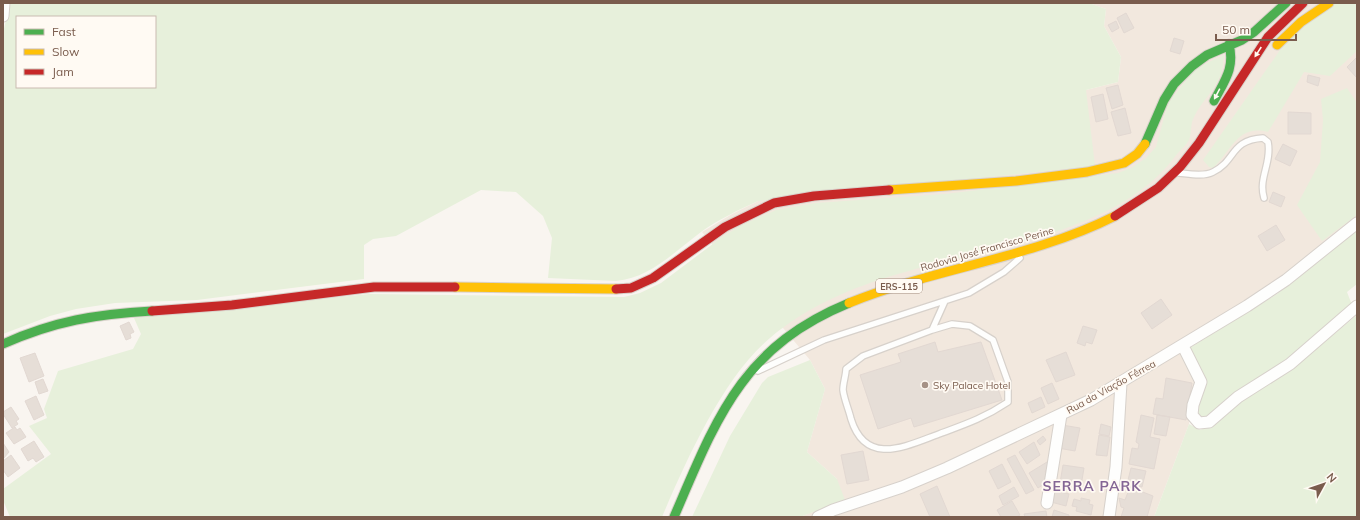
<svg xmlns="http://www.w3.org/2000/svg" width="1360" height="520" font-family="Mulish,sans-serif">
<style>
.residential{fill:#f2e8de}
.green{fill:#e7f0db;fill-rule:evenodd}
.building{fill:#e6ded7;stroke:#e2d8d2}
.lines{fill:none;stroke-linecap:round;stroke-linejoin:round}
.lane-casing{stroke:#d7d1cb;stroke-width:8}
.street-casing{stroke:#d7d1cb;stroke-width:13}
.fast-casing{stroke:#d9d2cb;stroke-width:11}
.slow-casing{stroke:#d9d2cb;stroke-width:11}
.jam-casing{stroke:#d9d2cb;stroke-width:11}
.lane{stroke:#fefefd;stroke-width:5.5}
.street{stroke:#fefefd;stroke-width:11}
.fast{stroke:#4caf50;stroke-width:9}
.slow{stroke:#ffc107;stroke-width:9}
.jam{stroke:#c62828;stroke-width:9}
.oneway{fill:#fffaf3}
.poi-dot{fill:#a69286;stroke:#fffaf3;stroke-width:1.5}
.labels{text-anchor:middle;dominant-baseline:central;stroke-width:3.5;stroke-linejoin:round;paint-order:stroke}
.shield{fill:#fffaf3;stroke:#a28b7f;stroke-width:1}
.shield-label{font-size:9px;font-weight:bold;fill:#7a5c4d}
.street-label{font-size:10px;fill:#7a5c4d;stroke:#fffaf3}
.poi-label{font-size:10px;fill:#7a5c4d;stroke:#fffaf3;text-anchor:start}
.district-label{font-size:14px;font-weight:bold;letter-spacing:1px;fill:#846695;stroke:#fffaf3}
</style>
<rect width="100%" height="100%" fill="#f9f5f0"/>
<path class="residential" d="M1089,3h268v220l-110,83 -67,42 17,33 -8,33v10l-35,93h-354l15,-6 22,-32 -30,-27 18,-63 -15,-29 -108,-128 30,-18 26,-13 328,-111 32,-8 3,-25 -17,-31 2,-17z"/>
<path class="green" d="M10,3h1079l17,6 -2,17 17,31 -3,25 -32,8 9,76 -337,35c-20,9 -40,19 -57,31 -27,20 -51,46 -85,49l-68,-3 4,-40 -9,-22 -27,-24 -35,-2 -85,46 -23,3 -9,6v34l-167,21 -82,3 -39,6 -26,7 -47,18v-301zM17,17h138v70h-138z
M1336,3h21v48l-27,25 -26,-4 -36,60c-31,-8 -37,20 -55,36l-4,-1 -6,-7 89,-127z
M1224,55c-1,6 -1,14 -3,19 -6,16 -20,28 -27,43 -4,7 -2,16 -5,23 -3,6 -11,12 -15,18 -58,76 -189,90 -276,116 -45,13 -92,33 -128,64 -47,39 -84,123 -108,179h-652l-7,-17v-11l48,-35 -22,-28 18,-8 -3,-9 14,-38 75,-22 8,-15 -7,-16 235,-24 255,3 16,-4 21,-10 61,-46 20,-12 34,-15 40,-7 129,-9 173,-21 13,-5 15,-10 10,-11 12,-44 28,-35z
M1347,88l10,15v112l-35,26 -25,-36 23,-43 3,-42 -2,-21z
M1357,230v54l-10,8 5,13 -65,55 -78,57 -9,2c-7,-10 -2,-18 3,-28l-15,-42 89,-55z
M1357,315v202h-203l35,-93 11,6 11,-4 31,-26 51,-32z
M810,360l15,29 -18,63 30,27 8,21 -45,17h-108l38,-81 32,-53 6,-6z"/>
<path class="building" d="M1126,13l8,15 -10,5 -7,-15z
M1116,21l3,7 -7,4 -4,-7z
M1174,38l10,3 -4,13 -10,-3z
M1357,57v21l-10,-11z
M1308,75l12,3 -2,8 -11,-4z
M1118,85l5,20 -11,4 -6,-21z
M1103,94l5,25 -12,3 -5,-25z
M1125,108l6,25 -13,3 -7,-24z
M1288,112l23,1v21h-23z
M1283,144l14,7 -7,15 -15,-7z
M1273,192l12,5 -4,10 -12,-5z
M1276,225l9,15 -18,11 -9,-15z
M1161,299l11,16 -20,14 -11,-16z
M129,322l5,10 -4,2 1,4 -5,2 -6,-14z
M1083,326l14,4 -5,14 -6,-2 -1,4 -8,-3z
M935,342l3,10 43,-10 21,58 -88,27 -3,-9 -33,11 -18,-54 41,-13 -3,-8z
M1066,352l9,23 -19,7 -10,-22z
M35,353l9,23 -15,6 -9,-24z
M1166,378l26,5 -6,37 -33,-6 3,-16 7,1z
M43,379l5,12 -9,3 -4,-12z
M1052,383l7,16 -11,5 -7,-16z
M36,396l8,19 -10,5 -9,-19z
M1041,397l4,10 -13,6 -4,-10z
M11,407l8,12 -3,2 2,3 -6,4 -9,-14v-2z
M1141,415l13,3 -4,19 10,2 -6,30 -25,-5 3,-16 6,1 1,-5 -3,-2z
M1157,415l13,2 -4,19 -12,-2z
M1101,424l10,3 -2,9 -10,-2z
M1062,425l18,3 -5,23 -17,-3z
M15,427l2,3 3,-2 6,9 -12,7 -8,-11z
M1099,435l11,2 -3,19 -11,-1z
M1043,436l3,4 -6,5 -3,-4z
M34,441l10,16 -8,5 -3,-4 -5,3 -7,-12z
M1034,442l6,13 -13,9 -8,-12z
M3,443l6,9 -6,7z
M863,451l6,29 -22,4 -6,-29z
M11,455l9,13 -12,9 -5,-7v-9z
M1015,455l19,35 -8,4 -19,-35z
M1047,462l3,6 -5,3 5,9 -12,8 -9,-15z
M1002,464l9,18 -13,7 -9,-18z
M1063,465l21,3 -3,18 -21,-3z
M1131,468l15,3 -4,16 -15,-3z
M937,486l13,31h-20l-10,-23z
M1014,487l5,9 -16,9 -4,-9z
M1130,487l23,9 -6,21h-26l3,-9 -3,-1 -2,-9 6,2z
M1054,490l15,4 -3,12 -15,-4z
M1081,498l9,2 -1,4 4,1 -2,10 -15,-4 1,-4 -5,-1 2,-7 7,2z
M1012,501l8,14 -4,2h-15l-4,-7z
M1054,510l15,5v2h-17z
M1046,511l1,6h-22l-1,-3z"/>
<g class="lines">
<g class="lane-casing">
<path id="lane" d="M1179,173c10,1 25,4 34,-1 23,-11 17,-32 50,-34l5,4c4,21 -10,36 -4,56
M932,330l20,-6 18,2 23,14 15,42v20c-24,16 -42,22 -69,32 -33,12 -73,33 -88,-15 -2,-9 -7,-20 -8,-29 0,-7 3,-15 3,-21l17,-13 69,-26 13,-29
M758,371l66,-31 145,-47 35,-21 16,-14"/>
</g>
<g class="street-casing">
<path id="street" d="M3,16l1,-13
M1183,346l18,36 -8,23 -1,10 7,8 10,-1 29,-25 52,-33 67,-58
M1047,503l14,-88
M818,517l15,-7 69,-23 45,-19 144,-68 156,-94 39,-26 71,-57
M1109,517l7,-50 5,-84"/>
</g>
<g class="fast-casing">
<path id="fast" d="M1214,101c11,-21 21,-33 15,-57
M1145,144l19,-44 10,-16 18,-18 15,-11 35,-15 12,-8 32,-29
M3,344c51,-23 94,-30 149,-33
M674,517c43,-100 68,-170 175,-214"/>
</g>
<g class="slow-casing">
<path id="slow" d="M1277,45l24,-23 28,-19
M889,190l127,-9 71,-9 37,-9 13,-9 8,-10
M455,287l161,2
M849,303c86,-35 183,-45 266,-87"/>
</g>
<g class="jam-casing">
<path id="jam" d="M1115,216l43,-28 22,-21 19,-24 69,-106 35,-34
M616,289l15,-1 22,-10 72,-51 49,-24 40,-7 75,-6
M152,311l80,-6 142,-18h81"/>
</g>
<use href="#lane" class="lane"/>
<use href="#street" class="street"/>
<use href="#fast" class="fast"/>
<use href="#slow" class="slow"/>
<use href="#jam" class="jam"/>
</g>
<defs><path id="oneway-solid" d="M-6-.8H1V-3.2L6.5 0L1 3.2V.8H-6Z"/></defs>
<g class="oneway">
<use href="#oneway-solid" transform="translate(1258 52) rotate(123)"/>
<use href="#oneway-solid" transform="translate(1217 94) rotate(118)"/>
</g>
<circle class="poi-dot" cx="925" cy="385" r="4"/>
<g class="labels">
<rect class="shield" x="876" y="279" width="46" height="14" rx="3"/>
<g class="shield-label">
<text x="899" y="286">ERS-115</text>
</g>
<g class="street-label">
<text transform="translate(987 249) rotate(-16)">Rodovia José Francisco Perine</text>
<text transform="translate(1111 387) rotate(-29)">Rua da Viação Fêrrea</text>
</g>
<g class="poi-label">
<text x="933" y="385">Sky Palace Hotel</text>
</g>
<g class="district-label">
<text x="1092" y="486">SERRA PARK</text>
</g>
</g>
<rect width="1360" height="520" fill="none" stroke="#7a5c4d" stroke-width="8"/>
<rect x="16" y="16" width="140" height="72" fill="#fffaf3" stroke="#cabbb1"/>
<rect x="24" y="29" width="20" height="6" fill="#4caf50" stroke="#cabbb1"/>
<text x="52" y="36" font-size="12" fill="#7a5c4d">Fast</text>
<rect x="24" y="49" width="20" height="6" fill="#ffc107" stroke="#cabbb1"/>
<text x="52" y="56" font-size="12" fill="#7a5c4d">Slow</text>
<rect x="24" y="69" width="20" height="6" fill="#c62828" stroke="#cabbb1"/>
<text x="52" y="76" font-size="12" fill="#7a5c4d">Jam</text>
<g transform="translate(1324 484) rotate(50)" stroke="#fffaf3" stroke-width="3" paint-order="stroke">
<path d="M0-3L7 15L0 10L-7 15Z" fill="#7a5c4d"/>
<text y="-6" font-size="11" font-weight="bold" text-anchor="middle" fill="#7a5c4d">N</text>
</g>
<path d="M1216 34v6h80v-6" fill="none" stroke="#7a5c4d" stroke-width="2"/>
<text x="1222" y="34" font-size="12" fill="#7a5c4d" stroke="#fffaf3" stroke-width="3" paint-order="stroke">50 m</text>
</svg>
